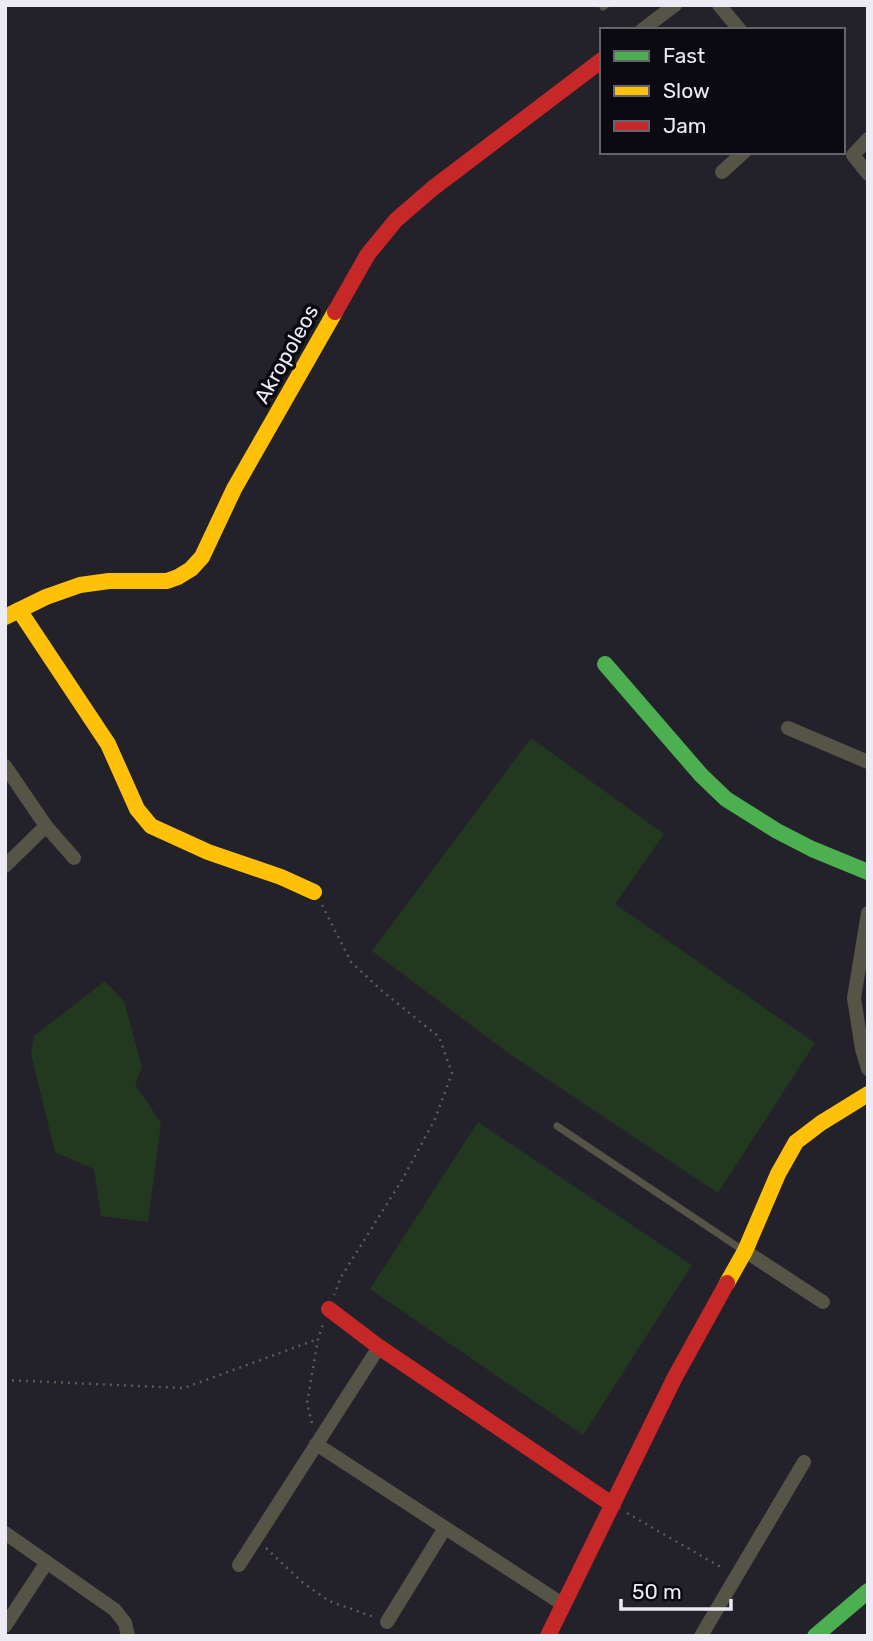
<svg xmlns="http://www.w3.org/2000/svg" width="873" height="1641" font-family="Rubik,sans-serif">
<style>
.green{fill:#223920}
.lines{fill:none;stroke-linecap:round;stroke-linejoin:round}
.path{stroke:#5d5c54;stroke-width:2.5;stroke-dasharray:2 5;stroke-linecap:butt}
.lane{stroke:#565447;stroke-width:7}
.street{stroke:#565447;stroke-width:14}
.fast{stroke:#4caf50;stroke-width:16}
.slow{stroke:#ffc107;stroke-width:16}
.jam{stroke:#c62828;stroke-width:16}
.labels{text-anchor:middle;dominant-baseline:central;stroke-width:7;stroke-linejoin:round;paint-order:stroke}
.street-label{font-size:21px;fill:#ecebf4;stroke:#0b0a10}
</style>
<rect width="100%" height="100%" fill="#23222a"/>
<path class="green" d="M531,738l133,96 -49,70 200,139 -97,150 -211,-141 -135,-101z
M105,981l19,20 18,66 -7,17 26,39 -13,99 -47,-6 -7,-47 -39,-17 -24,-98 3,-18z
M478,1122l214,143 -109,170 -213,-146z"/>
<g class="lines">
<path class="path" d="M322,905l29,57 31,29 57,46 13,36 -17,46 -33,61 -61,97 -7,18
M5,1380l179,8 134,-49
M312,1423l-5,-20 11,-64 5,-15
M627,1513l97,56
M266,1548l36,34 27,19 45,16"/>
<path class="lane" d="M603,7l3,-2
M557,1126l187,125"/>
<path class="street" d="M719,5l21,25
M642,30l33,-25
M868,139l-15,16 15,19
M722,172l22,-20
M788,728l80,34
M5,766l41,60 28,32
M5,866l41,-40
M868,913l-14,85 8,51 6,20
M745,1251l78,51
M316,1444l248,161
M5,1533l110,77 10,13 3,13
M239,1565l140,-218
M387,1622l58,-94
M5,1626l42,-64
M701,1636l103,-174"/>
<path class="fast" d="M605,664l96,111 25,24 51,32 35,18 56,23
M815,1636l53,-45"/>
<path class="slow" d="M19,610l89,134 29,65 14,17 57,26 73,25 33,15
M5,617l41,-20 34,-12 29,-4h58l11,-4 13,-8 11,-12 32,-68 101,-177
M727,1283l18,-32 33,-77 18,-32 25,-19 47,-29"/>
<path class="jam" d="M335,312l33,-58 28,-34 37,-32 169,-128
M329,1309l50,38 234,158
M548,1636l127,-259 52,-94"/>
</g>
<g class="labels">
<g class="street-label">
<text transform="translate(286 354) rotate(-61)">Akropoleos</text>
</g>
</g>
<rect width="873" height="1641" fill="none" stroke="#ecebf4" stroke-width="14"/>
<rect x="600" y="28" width="245" height="126" fill="#0b0a10" stroke="#65646b" stroke-width="2"/>
<rect x="614" y="51" width="35" height="10" fill="#4caf50" stroke="#65646b" stroke-width="2"/>
<text x="663" y="63" font-size="21" fill="#ecebf4">Fast</text>
<rect x="614" y="86" width="35" height="10" fill="#ffc107" stroke="#65646b" stroke-width="2"/>
<text x="663" y="98" font-size="21" fill="#ecebf4">Slow</text>
<rect x="614" y="121" width="35" height="10" fill="#c62828" stroke="#65646b" stroke-width="2"/>
<text x="663" y="133" font-size="21" fill="#ecebf4">Jam</text>
<path d="M621 1599v10h110v-10" fill="none" stroke="#ecebf4" stroke-width="3.5"/>
<text x="632" y="1599" font-size="21" fill="#ecebf4" stroke="#0b0a10" stroke-width="5" paint-order="stroke">50 m</text>
</svg>
